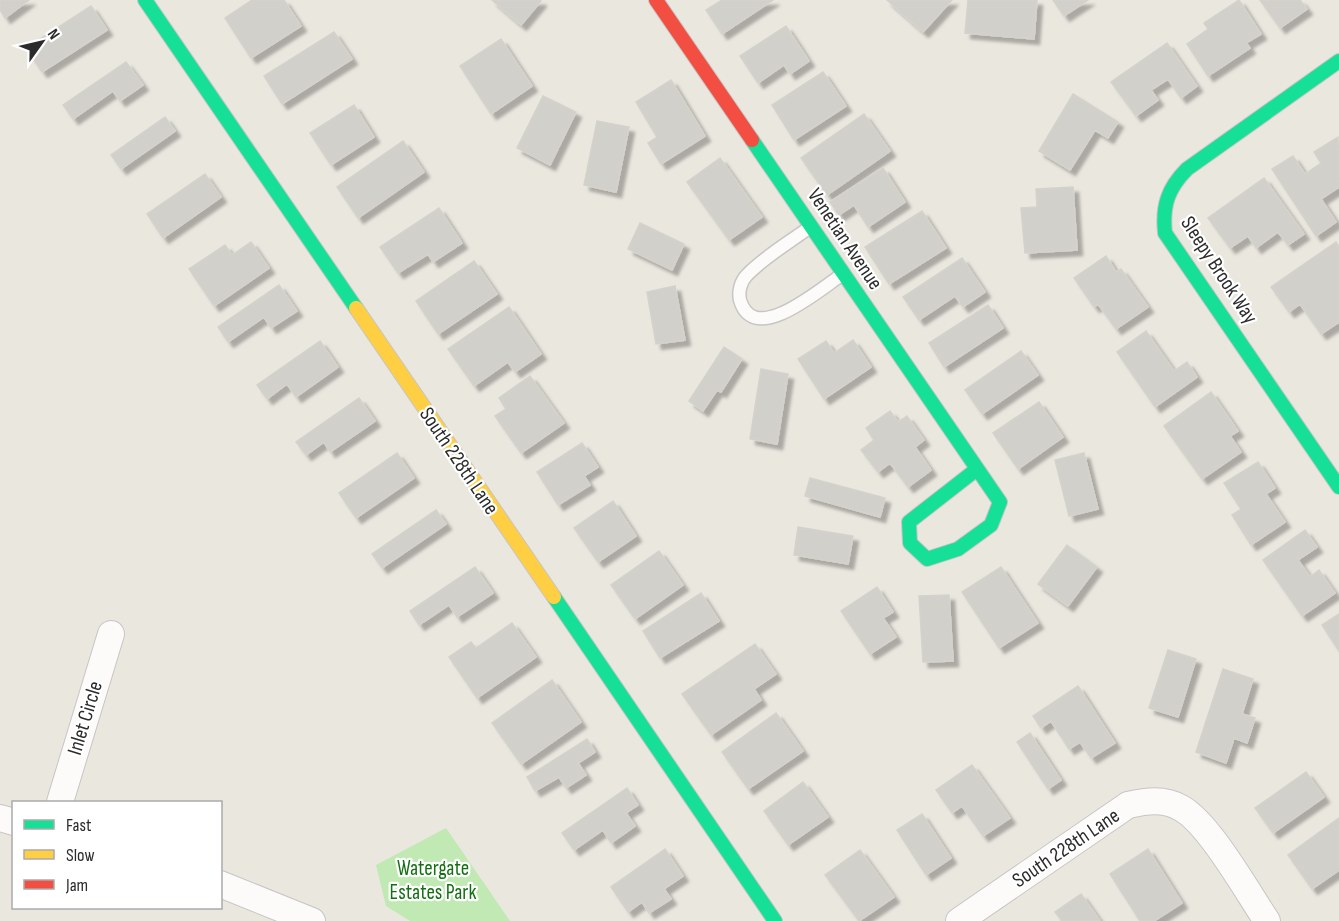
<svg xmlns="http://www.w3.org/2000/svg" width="1339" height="921" font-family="'Sofia Sans Condensed',sans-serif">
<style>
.green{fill:#c0e9b4}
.building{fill:#d2d0cb;stroke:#d5d2cb;stroke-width:1.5;filter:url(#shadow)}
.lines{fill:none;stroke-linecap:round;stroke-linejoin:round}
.lane-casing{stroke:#c7c5c5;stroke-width:15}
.street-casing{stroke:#c7c5c5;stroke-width:28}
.fast-casing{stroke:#c7c5c5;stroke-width:16}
.slow-casing{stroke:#c7c5c5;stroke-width:16}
.jam-casing{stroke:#c7c5c5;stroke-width:16}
.lane{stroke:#fcfbfa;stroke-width:12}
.street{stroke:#fcfbfa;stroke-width:26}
.fast{stroke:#16e098;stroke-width:14}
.slow{stroke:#ffcf43;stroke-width:14}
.jam{stroke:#f24e42;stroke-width:14}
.labels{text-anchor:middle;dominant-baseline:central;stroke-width:4.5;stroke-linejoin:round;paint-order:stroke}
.street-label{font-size:21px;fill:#2b2b2b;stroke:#fff}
.park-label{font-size:21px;fill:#137012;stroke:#fff}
</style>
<defs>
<filter id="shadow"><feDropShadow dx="5.5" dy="5.5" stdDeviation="1.5" flood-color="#0004"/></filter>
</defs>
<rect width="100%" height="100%" fill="#eae7df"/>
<path class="green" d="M446,828l64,93h-100l-24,-15 -10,-41z"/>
<path class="building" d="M0,0h29l-24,18 -5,-8z
M252,0h32l17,26 -50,32 -26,-40z
M492,0h48l1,1 -20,24z
M722,0h51l-51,34 -16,-24z
M887,0h65l-29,32z
M968,0h69l-3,39 -69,-6z
M1053,0h35l-24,16z
M1239,0l22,34 -15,9 4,5 -42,28 -21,-32 21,-15 -4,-6z
M1260,0h40l7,9 -27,19z
M91,6l16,24 -65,42 -16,-24z
M786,26l23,35 -19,13 -6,-9 -26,18 -18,-27z
M334,32l18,27 -70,45 -18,-28z
M501,39l31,47 -41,28 -31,-48z
M1167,43l30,43 -16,12 -13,-19 -17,11 7,10 -22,16 -25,-34z
M126,62l17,23 -23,16 -7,-10 -40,28 -10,-14z
M823,72l23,34 -52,34 -22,-35z
M671,80l34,56 -44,28 -13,-21 9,-6 -21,-35z
M1073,94l45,28 -10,16 -13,-8 -25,40 -31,-19z
M543,96l33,16 -26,53 -33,-17z
M354,105l20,32 -43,28 -21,-32z
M864,114l26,37 -63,44 -26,-37z
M165,117l10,14 -54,38 -10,-14z
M597,121l32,6 -13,65 -32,-7z
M1338,137l1,50 -18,12 15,23 -20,14 -44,-67 21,-13 12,18 16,-11 -7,-11z
M403,141l21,31 -66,46 -21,-31z
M720,158l42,59 -33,23 -42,-58z
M883,168l22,34 -37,25 -14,-22 -15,10 -9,-13z
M205,174l16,23 -58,41 -16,-24z
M1264,178l40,56 -16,11 -10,-13 -22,16 -8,-12 -18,12 -22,-30z
M1073,187l4,63 -52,3 -4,-45 16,-1 -1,-18z
M439,208l23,35 -29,19 -5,-8 -30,19 -18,-26z
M922,211l24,37 -57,36 -24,-37z
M640,223l44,21 -12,26 -44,-21z
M251,242l18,26 -55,38 -25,-37 36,-24 7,10z
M1336,242l3,5v75l-18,12 -21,-30 -11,8 -18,-25z
M1106,256l10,16 5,-3 27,38 -32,22 -18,-25 -4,3 -20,-29z
M962,258l23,34 -22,15 -8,-11 -36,24 -16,-23z
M474,261l23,33 -59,40 -22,-33z
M279,285l18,26 -26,17 -7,-11 -36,25 -10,-15z
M675,286l10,54 -29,4 -9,-52z
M988,305l15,23 -59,39 -15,-24z
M509,307l32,47 -26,18 -7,-10 -34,24 -26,-37z
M1146,331l28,40 13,-9 10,15 -42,30 -38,-55z
M853,340l18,27 -47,32 -26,-40 28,-18 8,12z
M320,341l18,26 -42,30 -9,-13 -20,15 -10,-14z
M724,347l18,12 -21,33 -4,-2 -14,21 -14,-10z
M1021,351l17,24 -56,39 -17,-24z
M761,369l27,5 -11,70 -27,-5z
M530,376l34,47 -43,30 -26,-37 11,-7 -7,-11z
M1211,392l27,39 -8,5 11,16 -39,27 -38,-53z
M359,398l16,23 -45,31 -6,-10 -18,13 -10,-13z
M1039,402l24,35 -45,32 -25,-36z
M890,411l8,11 9,-6 17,24 -9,7 16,23 -23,17 -18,-24 -12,9 -17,-22 13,-10 -8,-12z
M582,443l16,24 -14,9 6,9 -32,20 -21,-33z
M397,453l17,25 -58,40 -17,-25z
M1084,453l14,56 -29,7 -14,-56z
M1258,462l17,26 -9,6 19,28 -34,23 -19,-30 9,-6 -17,-26z
M810,478l75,20 -5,19 -75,-21z
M613,501l23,35 -38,26 -24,-34z
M436,510l10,14 -64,44 -10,-14z
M798,527l55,9 -5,28 -54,-9z
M1305,530l12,17 -19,13 12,17 9,-7 16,23 -33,23 -39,-56z
M1067,545l30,22 -29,39 -30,-22z
M659,551l24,34 -48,34 -24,-34z
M475,567l18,26 -36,24 -8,-12 -30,20 -9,-14z
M1001,567l37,56 -39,25 -37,-56z
M877,587l16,25 -10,6 13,19 -26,17 -29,-43z
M701,593l18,28 -59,37 -17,-27z
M949,595l4,66 -30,1 -4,-66z
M1339,614v37l-17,-26z
M512,623l24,34 -59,41 -28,-41 22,-15 5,6z
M755,644l21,30 -22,15 7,11 -50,35 -29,-41z
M1168,650l28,9 -18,58 -29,-9z
M1223,669l30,10 -11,35 13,4 -8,25 -13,-5 -8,25 -30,-11z
M552,680l29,42 -60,42 -29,-41z
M1078,686l37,57 -24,15 -11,-16 -11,7 -18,-28 -10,7 -8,-12z
M776,713l27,38 -55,38 -26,-37z
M1030,733l31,47 -13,9 -31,-47z
M587,739l8,13 -17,11 8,12 -20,13 -7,-11 -24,14 -8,-14z
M972,765l38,53 -27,18 -21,-30 -10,7 -16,-23z
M1306,772l18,25 -51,36 -18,-25z
M803,782l25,35 -40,28 -24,-34z
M627,788l11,17 -12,8 9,13 -24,17 -8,-13 -29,20 -12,-17z
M922,814l29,44 -25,17 -29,-45z
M1339,818v52l-27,19 -24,-34z
M665,849l18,27 -19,13 7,10 -22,14 -7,-11 -14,10 -17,-25z
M1148,849l34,54 -28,18h-14l-30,-47z
M860,850l34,47 -35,24 -34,-46z
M1081,894l19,27h-38l-7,-9z"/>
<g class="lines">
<g class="lane-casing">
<path id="lane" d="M810,227c-20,15 -46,30 -63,48 -6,6 -9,16 -7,25 14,48 81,-12 103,-26"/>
</g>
<g class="street-casing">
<path id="street" d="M60,802l51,-168
M0,818l14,4
M220,884l92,37
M959,921l169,-116c18,-4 36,-7 53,3 28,15 67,85 86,113"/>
</g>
<g class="fast-casing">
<path id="fast" d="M145,0l211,308
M1339,61l-152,108c-19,19 -25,37 -22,64l174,254
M752,140l248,362 -9,23 -33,24 -31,10 -17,-16 -1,-21 68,-53
M554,597l221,324"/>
</g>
<g class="slow-casing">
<path id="slow" d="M356,308l198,289"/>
</g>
<g class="jam-casing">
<path id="jam" d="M656,0l96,140"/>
</g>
<use href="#lane" class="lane"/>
<use href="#street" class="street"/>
<use href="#fast" class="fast"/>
<use href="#slow" class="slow"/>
<use href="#jam" class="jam"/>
</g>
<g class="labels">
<g class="street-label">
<text transform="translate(845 239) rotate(56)">Venetian Avenue</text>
<text transform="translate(1219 270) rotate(57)">Sleepy Brook Way</text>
<text transform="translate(459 461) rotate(56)">South 228th Lane</text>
<text transform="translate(85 718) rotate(-73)">Inlet Circle</text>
<text transform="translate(1066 848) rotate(-34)">South 228th Lane</text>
</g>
<g class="park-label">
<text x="433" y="868">Watergate<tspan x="433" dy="24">Estates Park</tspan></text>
</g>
</g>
<rect x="12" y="801" width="210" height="108" fill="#ffffff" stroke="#aaaaaa" stroke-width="1.5"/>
<rect x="24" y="820" width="30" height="9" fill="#16e098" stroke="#aaaaaa" stroke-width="1.5"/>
<text x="66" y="831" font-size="18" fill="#2b2b2b">Fast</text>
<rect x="24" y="850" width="30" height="9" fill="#ffcf43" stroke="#aaaaaa" stroke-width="1.5"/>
<text x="66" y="861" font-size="18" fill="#2b2b2b">Slow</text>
<rect x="24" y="880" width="30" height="9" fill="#f24e42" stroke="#aaaaaa" stroke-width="1.5"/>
<text x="66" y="891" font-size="18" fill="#2b2b2b">Jam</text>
<g transform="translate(42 42) rotate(56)" stroke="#ffffff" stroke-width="4.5" paint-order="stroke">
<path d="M0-4.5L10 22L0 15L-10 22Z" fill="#2b2b2b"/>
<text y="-9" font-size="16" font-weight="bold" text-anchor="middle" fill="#2b2b2b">N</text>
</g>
</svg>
